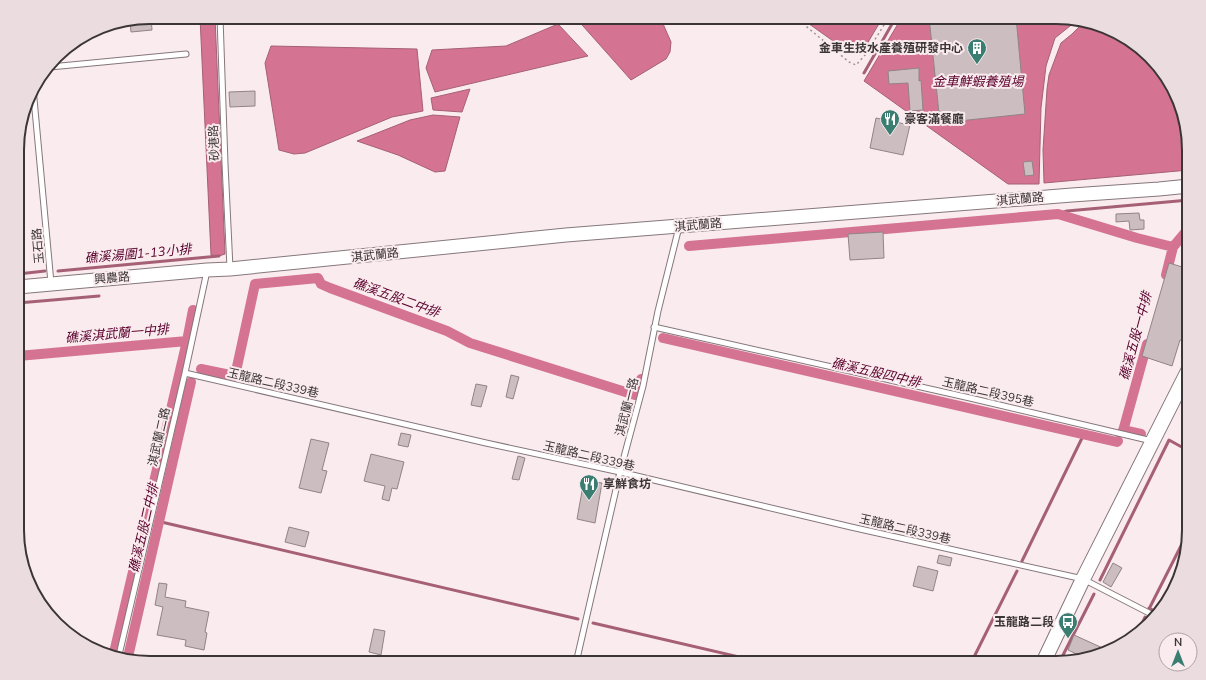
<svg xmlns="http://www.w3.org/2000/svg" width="1206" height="680" font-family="'Nunito Sans','Noto Sans TC',sans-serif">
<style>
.water{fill:#d47392;stroke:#a66076}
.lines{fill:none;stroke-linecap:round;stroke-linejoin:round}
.stream{stroke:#a66076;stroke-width:3}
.canal{stroke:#d47392;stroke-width:10}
.building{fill:#ccbdc1;stroke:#918386}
.service-casing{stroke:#85777b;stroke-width:7}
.tertiary-casing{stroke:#85777b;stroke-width:15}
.secondary-casing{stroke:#85777b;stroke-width:16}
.path{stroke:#9c9294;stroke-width:1.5;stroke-dasharray:2 3;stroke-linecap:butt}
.service{stroke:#fff;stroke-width:5}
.tertiary{stroke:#fff;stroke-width:13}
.secondary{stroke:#fff;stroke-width:14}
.labels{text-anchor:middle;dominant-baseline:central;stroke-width:4;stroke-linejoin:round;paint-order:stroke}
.poi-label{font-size:12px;font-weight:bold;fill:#3b3536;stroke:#faebef;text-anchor:end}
.street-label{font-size:12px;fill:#3b3536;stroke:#faebef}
.water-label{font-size:13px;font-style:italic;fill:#5a002b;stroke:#faebef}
.rim{fill:none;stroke:#3b3536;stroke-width:2}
</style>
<rect width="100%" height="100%" fill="#faebef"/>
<path class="water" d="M200,17h15l10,237 -6,2 -8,-1z
M575,17h85l11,25 -1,10 -4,7 -35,21z
M808,17h75l-19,32 -21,-1 -38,-27z
M902,17h154l19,5 -20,16 -9,28 -5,42 -2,76h-31l-144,-103z
M558,24l30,32 -153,36 -9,-24 6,-18 74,-4z
M1082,24l40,11 45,41 22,65v29l-145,13 -1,-33 4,-61 2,-14 12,-32 11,-9z
M271,46l146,3 6,62 -31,6 -87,36 -11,1 -15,-4 -14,-87z
M470,89l-8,23 -29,-2 -2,-12z
M433,115l27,2 -15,54 -10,1 -37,-17 -41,-14 53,-21z"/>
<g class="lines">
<path class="stream" d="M864,73l32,-56
M1058,214l9,-3 122,-11
M58,271l161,-15
M18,274l27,-3
M18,303l81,-7
M145,518l1,1
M157,521l421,98
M1022,561l62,-127
M1100,580l69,-140 20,11
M1149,608l7,4
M1149,609l40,-79
M593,623l172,40
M1140,628l5,-11
M971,663l46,-92
M1059,663l35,-69"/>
<path class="canal" d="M689,246l369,-32 79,24 36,9
M1166,275l7,-28 16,-19
M663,338l454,104 1,-1
M18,356l169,-15 6,-31
M201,369l34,7 20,-92 63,-6 3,6 9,4 117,43 23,12 165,52 6,-16
M1123,430l18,4
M1123,431l24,-87
M114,653l73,-312
M128,657l63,-275"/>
</g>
<path class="building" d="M151,17l1,13 -21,2 -1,-11z
M929,17h87l9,97 -85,9z
M919,68v13l2,-1 2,30 -13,1 -2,-28 -19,1 -1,-13z
M255,91v15l-25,1 -1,-15z
M876,118l34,7 -7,30 -33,-7z
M1032,161l2,14 -9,1 -2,-14z
M1139,213l1,7h4v9l-14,1 -1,-9 -13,1v-8z
M883,232l1,26 -34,2 -2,-26z
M1169,263l20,6v15l-3,8h3v51l-9,-3 -8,26 -30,-10z
M511,375l8,2 -6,22 -7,-2z
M476,384l11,2 -6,21 -10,-2z
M401,433l10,2 -3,12 -10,-2z
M311,439l18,4 -7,27 5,1 -6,22 -22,-5z
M371,454l33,8 -7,27 -5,-1 -3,13 -7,-2 3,-13 -21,-5z
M518,456l7,2 -6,22 -7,-1z
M584,480l18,3 -7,40 -18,-4z
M289,527l20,5 -4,15 -20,-5z
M939,555l13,3 -2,8 -13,-3z
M1113,563l9,5 -11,19 -8,-5z
M918,566l20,5 -5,20 -20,-5z
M159,583l8,1 -2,13 21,4 -1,6 24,5 -4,20 2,1 -3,17 -19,-4 1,-6 -29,-5 6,-28 -8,-2z
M374,629l11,2 -4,24 -12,-3z
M1074,635l33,15 -24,7 -15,-7z"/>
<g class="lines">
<g class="service-casing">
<path id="service" d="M220,17l5,147 5,104
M50,67l136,-13
M33,88l18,195
M654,327l316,71 182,43
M185,373l301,70 134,29 231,55 232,52 70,36
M119,655l66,-282 22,-102
M576,663l44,-191 23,-86 15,-75 21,-84"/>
</g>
<g class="tertiary-casing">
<path id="tertiary" d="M18,287l189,-17 23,-1 336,-34 506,-40 87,-6 30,-3"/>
</g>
<g class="secondary-casing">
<path id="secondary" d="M1043,663l40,-84 106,-210"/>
</g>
<path class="path" d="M795,17l54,45 7,3 10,-11 23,-37"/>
<use href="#service" class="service"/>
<use href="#tertiary" class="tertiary"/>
<use href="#secondary" class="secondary"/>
</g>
<defs>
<g id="building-pin" transform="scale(1)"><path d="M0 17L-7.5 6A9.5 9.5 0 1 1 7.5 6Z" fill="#3a7e72" stroke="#faebef"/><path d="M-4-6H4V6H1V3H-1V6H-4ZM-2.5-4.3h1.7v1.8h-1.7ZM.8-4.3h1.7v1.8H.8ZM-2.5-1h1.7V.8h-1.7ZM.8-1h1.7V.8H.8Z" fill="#fff"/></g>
<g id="restaurant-pin" transform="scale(1)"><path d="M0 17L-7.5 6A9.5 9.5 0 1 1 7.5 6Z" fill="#3a7e72" stroke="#faebef"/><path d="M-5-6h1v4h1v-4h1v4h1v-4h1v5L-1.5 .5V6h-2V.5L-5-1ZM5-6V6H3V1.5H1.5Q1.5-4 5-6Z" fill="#fff"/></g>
<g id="bus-pin" transform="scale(1)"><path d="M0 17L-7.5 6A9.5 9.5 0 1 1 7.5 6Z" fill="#3a7e72" stroke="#faebef"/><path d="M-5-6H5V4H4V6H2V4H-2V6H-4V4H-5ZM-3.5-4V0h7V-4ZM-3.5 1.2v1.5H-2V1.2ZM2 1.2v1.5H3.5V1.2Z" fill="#fff"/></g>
</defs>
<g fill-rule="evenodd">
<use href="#building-pin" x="977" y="48"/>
<use href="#restaurant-pin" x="890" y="119"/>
<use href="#restaurant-pin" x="589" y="484"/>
<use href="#bus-pin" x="1068" y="622"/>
</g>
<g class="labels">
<g class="poi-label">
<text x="963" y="48">金車生技水產養殖研發中心</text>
<text x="904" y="119" text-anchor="start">豪客滿餐廳</text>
<text x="603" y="484" text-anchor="start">享鮮食坊</text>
<text x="1054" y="622">玉龍路二段</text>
</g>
<g class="street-label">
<text transform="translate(214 143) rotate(-92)">砂港路</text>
<text transform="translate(1020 199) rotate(-5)">淇武蘭路</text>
<text transform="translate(698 225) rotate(-5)">淇武蘭路</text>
<text transform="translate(38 246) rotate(-95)">玉石路</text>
<text transform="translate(375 255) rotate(-6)">淇武蘭路</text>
<text transform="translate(112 278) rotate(-5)">興農路</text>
<text transform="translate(273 383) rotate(13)">玉龍路二段339巷</text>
<text transform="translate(988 392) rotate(13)">玉龍路二段395巷</text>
<text transform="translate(627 407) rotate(-76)">淇武蘭一路</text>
<text transform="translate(159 437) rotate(-77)">淇武蘭二路</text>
<text transform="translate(589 456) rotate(13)">玉龍路二段339巷</text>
<text transform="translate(905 529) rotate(13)">玉龍路二段339巷</text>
</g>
<g class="water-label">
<text x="978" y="82">金車鮮蝦養殖場</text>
<text transform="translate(138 254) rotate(-5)">礁溪湯圍1-13小排</text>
<text transform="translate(396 298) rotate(20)">礁溪五股二中排</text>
<text transform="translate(117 334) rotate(-5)">礁溪淇武蘭一中排</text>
<text transform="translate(1136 336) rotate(-75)">礁溪五股一中排</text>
<text transform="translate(876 373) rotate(13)">礁溪五股四中排</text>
<text transform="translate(144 528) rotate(-77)">礁溪五股二中排</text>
</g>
</g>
<path d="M0 0H1206V680H0ZM150 24H1056A126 126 0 0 1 1182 150V530A126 126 0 0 1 1056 656H150A126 126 0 0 1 24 530V150A126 126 0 0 1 150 24Z" fill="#ebdce0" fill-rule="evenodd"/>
<path class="rim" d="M150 24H1056A126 126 0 0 1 1182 150V530A126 126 0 0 1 1056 656H150A126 126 0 0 1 24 530V150A126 126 0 0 1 150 24Z"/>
<g transform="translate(1178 652)"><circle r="19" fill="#faebef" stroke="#aea2a5"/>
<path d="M0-3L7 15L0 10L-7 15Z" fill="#3a7e72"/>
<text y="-6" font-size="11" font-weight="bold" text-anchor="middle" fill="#3b3536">N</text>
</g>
</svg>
